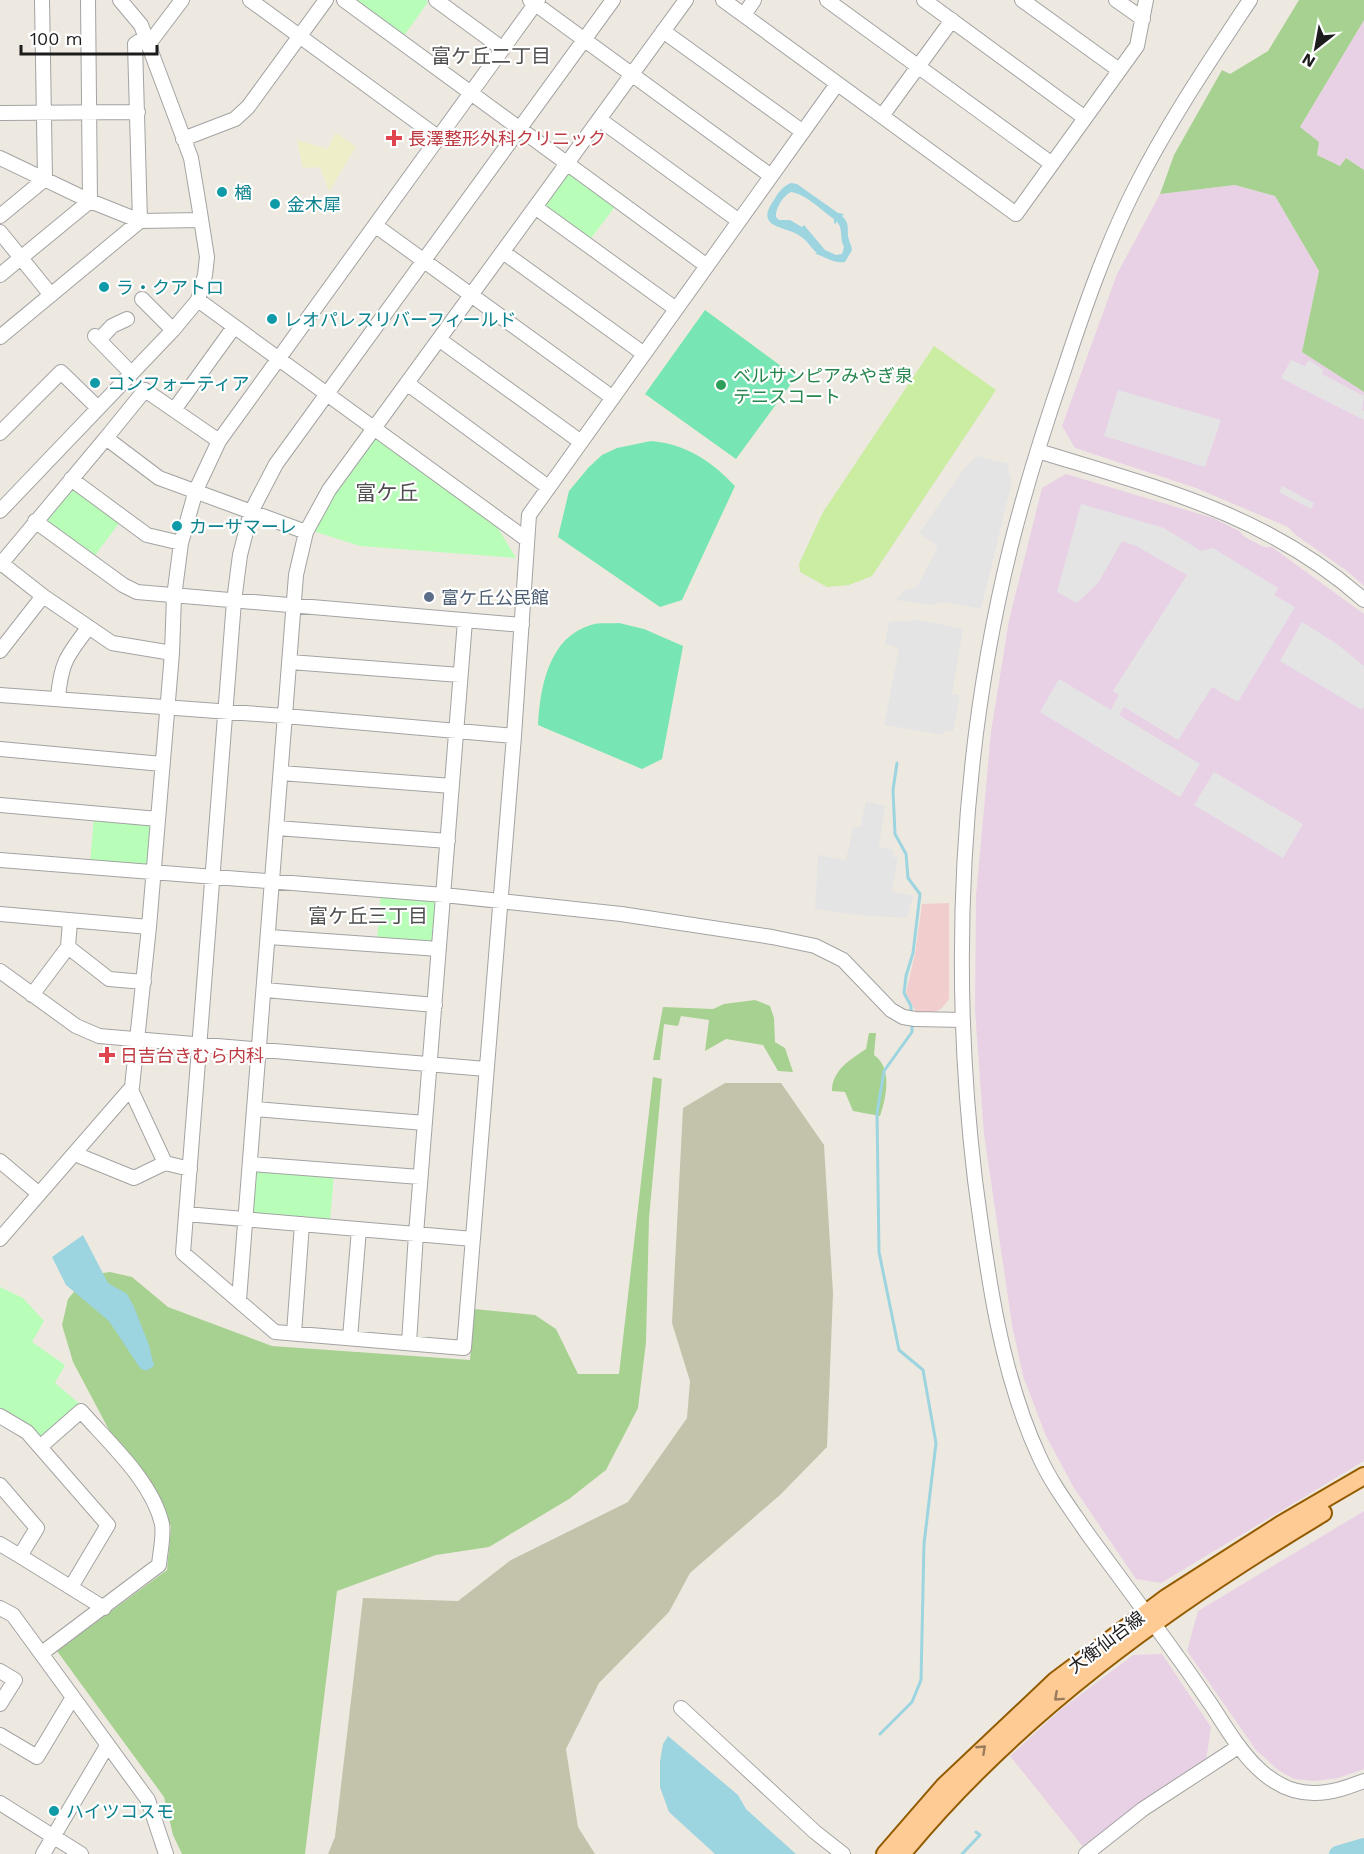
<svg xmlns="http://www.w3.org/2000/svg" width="1364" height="1854" font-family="'Work Sans','Noto Sans JP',sans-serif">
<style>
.commercial{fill:#f1cdcd}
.industrial{fill:#e8d1e5}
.construction{fill:#c3c2ab}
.farmland{fill:#eeefc9}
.grass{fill:#caeda1}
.forest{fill:#a7d191}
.park{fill:#b8feb9}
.pitch{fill:#77e5b4}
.parking{fill:#e4e4e4}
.water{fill:#9cd4e0;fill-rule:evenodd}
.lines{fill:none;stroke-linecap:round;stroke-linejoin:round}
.stream{stroke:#9cd4e0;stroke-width:3}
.river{stroke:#9cd4e0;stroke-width:16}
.minor-casing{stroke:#a3a3a3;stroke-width:16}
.major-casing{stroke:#935b00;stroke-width:20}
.minor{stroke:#fff;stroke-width:14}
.major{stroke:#ffcb94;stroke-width:16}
.oneway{stroke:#997c5e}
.health-dot{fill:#e0444e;stroke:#fff;stroke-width:2}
.culture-dot{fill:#0f9aa8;stroke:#fff;stroke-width:2}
.leisure-dot{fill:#2e9e5b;stroke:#fff;stroke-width:2}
.service-dot{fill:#5c6f8a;stroke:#fff;stroke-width:2}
.labels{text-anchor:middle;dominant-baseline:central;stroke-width:4.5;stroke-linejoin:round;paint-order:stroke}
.health-label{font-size:18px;fill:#be3a42;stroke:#fff;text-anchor:start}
.culture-label{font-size:18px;fill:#0d838f;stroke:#fff;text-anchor:start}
.leisure-label{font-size:18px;fill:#27864d;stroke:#fff;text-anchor:start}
.service-label{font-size:18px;fill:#4e5e75;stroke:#fff;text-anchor:start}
.street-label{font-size:18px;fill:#1c1c1c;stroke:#fff}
.neighbourhood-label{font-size:20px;fill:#4f4f4f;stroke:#fff}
.quarter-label{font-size:21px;fill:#4f4f4f;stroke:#fff}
</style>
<rect width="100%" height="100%" fill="#eee9e0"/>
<path class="commercial" d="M949,903v96l-8,10 -8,3h-14l-4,-2 -9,-17 9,-39 7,-50z"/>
<path class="industrial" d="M1364,20v150l-18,-12 -6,8 -23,-11 -17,-28z
M1235,185l40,11 44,75 -17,81 62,40v194l-17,-15 -50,-35 -9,-9 -92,-39 -121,-40 -13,-22 55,-152 43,-80z
M1066,474l147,44 26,13 6,6 19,10h8l92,67v847l-203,122 -25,-4 -62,-91 -28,-52 -23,-60 -11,-51 -28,-191 -9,-123 1,-115 15,-164 18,-112 33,-132z
M1364,1511v258l-26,9 -23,3 -21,-2 -16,-9 -22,-20 -69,-99 11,-40z
M1162,1654l49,73 -5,34 -69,44 -53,43 -74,-92 50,-46 73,-55z"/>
<path class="construction" d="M725,1083h56l43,62 9,148 -6,154 -47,48 -90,78 -21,39 -70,71 -33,66 12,78 17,27h-267l7,-17 28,-239 95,3 53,-41 117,-58 59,-84 3,-37 -18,-58 11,-215z"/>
<path class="farmland" d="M336,133l20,14 -27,44 -9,-24 -17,1 -6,-28 30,9z"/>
<path class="grass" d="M934,346l62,44 -124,186 -23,9 -22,2 -27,-15 -1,-8 24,-52z"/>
<path class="forest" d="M1299,0h65v20l-64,107 19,15 -2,13 23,11 6,-8 18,12v222l-62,-40 17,-81 -44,-75 -40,-11 -75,9 14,-39 48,-85 8,4 38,-23z
M755,1000l15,6 4,12 1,24 10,6 8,24 -15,-1 -15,-26 -37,-6 -21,12 4,-31 -28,-4 -3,10 -14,-2 -4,36h-7l10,-53 50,2 11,-5z
M869,1033h7l-2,22c19,13 12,43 6,61l-27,-5 -8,-19 -13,-1c0,-21 18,-31 34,-42z
M653,1077l9,2 -13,139 -3,124 -8,66 -32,62 -37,29 -80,48 -53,8 -99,36 -32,263h-123l-9,-19 -9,-38 -107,-146 110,-81 4,-44 -54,-81 -44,-83 -11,-37 6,-26 15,-18 13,-7 14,-2 22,5 36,30 104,39 198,14 4,-51 61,6 21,14 22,45h41z"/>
<path class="park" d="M351,0h75l2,2 -25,35z
M573,173l44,31 -28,37 -46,-34 22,-33z
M377,438l121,90 18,30 -156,-12 -47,-15 19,-38 39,-53z
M73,488l47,34 -27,36 -48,-36z
M94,817l56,4 4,5 -4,38 -6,5 -54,-6z
M381,893l56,7 -1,41 -5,4 -54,-5z
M253,1171l81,4 -4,46 -77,-6 -3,-5z
M0,1287l23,11 21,23 -12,21 33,23 -10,18 26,22 -36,32 -6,1 -39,-27z"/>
<path class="pitch" d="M705,310l91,67 -60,82 -91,-65z
M651,441c35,3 60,20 84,45l-53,114 -22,7 -102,-70 11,-46 20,-24 13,-12 15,-7z
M619,623l25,6 39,17 -21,113 -20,10 -104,-44c2,-38 11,-88 53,-100 9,-3 20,-1 28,-2z"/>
<path class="parking" d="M1291,360l14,6 4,-6 15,10 -2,4 42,22 -2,14 2,1v9l-83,-42z
M1118,390l103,30 -16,47 -101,-31z
M977,456l32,8 -1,6 4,11 -31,128 -36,-7 -12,3 -37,-5 7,-9 14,-4 21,-41 -19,-13 47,-67z
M1282,486l32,17 -3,6 -32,-17z
M1081,504l83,24 37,23 12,-3 65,40 -4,7 21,12 -57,95 -26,-15 -34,53 -54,-33 -5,8 81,49 -20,33 -140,-85 19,-33 52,31 8,-15 -6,-4 74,-116 -51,-29 -14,-5 -24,42 -21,20 -20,-11z
M919,620l44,9 -11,65 8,2 -7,36 -8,-1 -2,4 -59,-10 15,-77 -14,-4 4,-22z
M1302,622l35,22 27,22v41l-2,3 -82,-49z
M1214,772l89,52 -20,34 -89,-53z
M866,801l19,5 -6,41 14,3v7l5,1 -6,33 21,5 -6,22 -49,-3 -43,-6 3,-54 28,5 7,-33h7z"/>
<path class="water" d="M791,183l6,1 41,29 6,1 -2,2c9,8 4,14 7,24 1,4 3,7 3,10l-7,12c-12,2 -20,-6 -30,-8l2,-1c-6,-5 -10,-13 -17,-17 -13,-10 -47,-7 -26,-36 4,-7 9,-14 17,-17zM791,192c15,2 31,19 43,27v4l2,1v-3c8,7 3,17 8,26l-2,7 -6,1 -11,-5 -21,-25 -2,2 -12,-7h-11l-3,-3c-1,-9 8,-22 15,-25z
M83,1235l25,48 19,11 7,13 15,38 5,21 -8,5 -6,-3 -31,-47 -43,-36 -14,-28z
M668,1736l70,59 8,14 50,45h-81l-46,-42 -9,-25v-26l3,-17z"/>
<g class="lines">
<path class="stream" d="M897,763l-4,27 2,44 11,20 2,24 12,16 -7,59 -7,23 -2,17 7,13v5
M880,1734l32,-32 9,-22 3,-136 12,-101 -13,-73 -24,-20 -20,-98 -2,-139 7,-42 28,-39v-5
M962,1854l18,-19 -4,-3"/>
<path class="river" d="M1337,1854l27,-8"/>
<g class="minor-casing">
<path id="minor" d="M250,0l189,138
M344,0l363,266
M436,0l67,49
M530,0l241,176
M613,0l-337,464 -25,48 -11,43 -6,46 -51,652 92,79 189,16 50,-612 15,-221 308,-431
M723,0l293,214 121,-168 9,-46
M827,0l225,164
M924,0l161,118
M1022,0l97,70
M1116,0l27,19
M1250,0c-41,62 -83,124 -116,190 -29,58 -50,119 -70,180 -20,58 -38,116 -53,175 -51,206 -61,425 -36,635 12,91 25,192 64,276 12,27 31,52 48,77 30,41 60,81 90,123 12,16 23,33 35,50 24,37 52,88 103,87 17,0 33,-6 49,-12
M744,15l10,-15
M663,31l140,101
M148,45l34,-45
M0,113l138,-1
M882,116l70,-96
M599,119l140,102
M183,139l52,-20 13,-12 78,-107
M0,158l90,43 50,20 61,-1
M535,207l141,102
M0,216l45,-37 -3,-179
M140,221l-5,-177 10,-7
M376,226l237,172
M0,232l51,63
M503,252l141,102
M0,275l90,-74 -2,-201
M142,299l31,31
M198,300l328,239
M95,336l36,37
M0,337l140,-116
M99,340l13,-14 15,-7
M440,340l141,102
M408,384l140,103
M174,410l45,31
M0,433l61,-61 37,36
M106,438l39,-48 29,20 60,-83
M1038,451c120,37 229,63 326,149
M71,479l76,56 34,8
M0,511l173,-181 25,-30 7,-25 2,-18 -8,-51 -8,-48 -50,-133 -21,-25
M35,521l88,64 14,7 385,33
M0,565l106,-127 53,40 147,54
M43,596l69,47 60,10
M0,651l43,-55 -42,-33
M290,662l170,13
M0,695l285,21 229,20
M58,698c3,-36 9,-42 30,-70
M0,749l162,15
M281,773l171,13
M0,805l158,14
M277,828l171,13
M0,860l444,35 177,19 151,23 43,9 28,14 48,50 12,7 12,2 48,1
M0,914l149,13
M269,937l170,12
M68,947l41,32 35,3
M0,971l76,55 23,10 387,33
M265,990l170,15
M32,995l36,-48 2,-26
M131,1090l34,73
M255,1109l170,14
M75,1154l59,24 31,-15 25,6
M0,1161l38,32
M251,1164l169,13
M186,1214l287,25
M0,1239l132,-152 17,-160 23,-274 2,-56 7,-54 15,-53 23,-49 319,-441
M239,1300l57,-725 10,-43 23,-42 357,-490
M294,1333l8,-109
M350,1338l9,-109
M409,1343l7,-109 49,-613
M0,1416l27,16 13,15 41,-36c28,32 71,70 81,113 2,12 -2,29 -3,41l-117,88
M40,1447l68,78 -37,62
M0,1485l37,43 -17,28 84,52
M0,1544l20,12
M0,1608l13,7 135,185 18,54
M0,1671l15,9 -15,24
M681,1708l134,124 28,22
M0,1735l37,22 36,-60
M0,1803l81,51
M43,1854l64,-108
M1086,1854l57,-45 95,-62"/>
</g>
<g class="major-casing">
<path id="major" d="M885,1854l59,-68 111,-105 111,-83 114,-73 84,-49
M902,1854c116,-141 266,-248 421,-341"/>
</g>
<use href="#minor" class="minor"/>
<use href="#major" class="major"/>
</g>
<defs><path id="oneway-chevron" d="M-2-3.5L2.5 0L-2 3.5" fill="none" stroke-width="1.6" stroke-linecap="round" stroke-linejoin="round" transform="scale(1.5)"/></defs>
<g class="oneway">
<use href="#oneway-chevron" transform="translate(1058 1697) rotate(138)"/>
<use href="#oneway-chevron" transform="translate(982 1749) rotate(-43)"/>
</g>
<g class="health-dot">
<path d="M391 129h6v6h6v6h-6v6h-6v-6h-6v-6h6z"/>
<path d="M104 1046h6v6h6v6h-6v6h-6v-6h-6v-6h6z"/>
</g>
<g class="culture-dot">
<circle cx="222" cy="192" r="6"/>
<circle cx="275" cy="204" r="6"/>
<circle cx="104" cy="287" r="6"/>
<circle cx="272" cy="319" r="6"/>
<circle cx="95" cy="383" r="6"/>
<circle cx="177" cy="526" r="6"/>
<circle cx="54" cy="1811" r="6"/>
</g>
<circle class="leisure-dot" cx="721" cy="385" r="6"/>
<circle class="service-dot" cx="429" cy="597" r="6"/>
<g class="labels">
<g class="health-label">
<text x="408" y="138">長澤整形外科クリニック</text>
<text x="120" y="1055">日吉台きむら内科</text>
</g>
<g class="culture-label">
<text x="234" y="192">楢</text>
<text x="287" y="204">金木犀</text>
<text x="116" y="287">ラ・クアトロ</text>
<text x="284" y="319">レオパレスリバーフィールド</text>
<text x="107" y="383">コンフォーティア</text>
<text x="189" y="526">カーサマーレ</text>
<text x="66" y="1811">ハイツコスモ</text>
</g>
<g class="leisure-label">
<text x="733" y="375">ベルサンピアみやぎ泉<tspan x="733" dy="21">テニスコート</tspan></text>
</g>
<g class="service-label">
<text x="441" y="597">富ケ丘公民館</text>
</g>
<g class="street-label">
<text transform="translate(1106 1642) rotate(-37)">大衡仙台線</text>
</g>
<g class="neighbourhood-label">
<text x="491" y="56">富ケ丘二丁目</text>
<text x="368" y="916">富ケ丘三丁目</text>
</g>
<g class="quarter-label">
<text x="387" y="492">富ケ丘</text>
</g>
</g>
<g transform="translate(1316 48) rotate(211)" stroke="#ffffff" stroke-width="4.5" paint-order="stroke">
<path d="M0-4.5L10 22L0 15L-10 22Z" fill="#1c1c1c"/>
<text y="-9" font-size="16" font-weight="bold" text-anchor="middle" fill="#1c1c1c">N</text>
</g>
<path d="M21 45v9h136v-9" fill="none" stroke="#1c1c1c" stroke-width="3"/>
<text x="30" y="45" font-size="18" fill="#1c1c1c" stroke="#ffffff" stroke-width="4.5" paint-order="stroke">100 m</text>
</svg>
